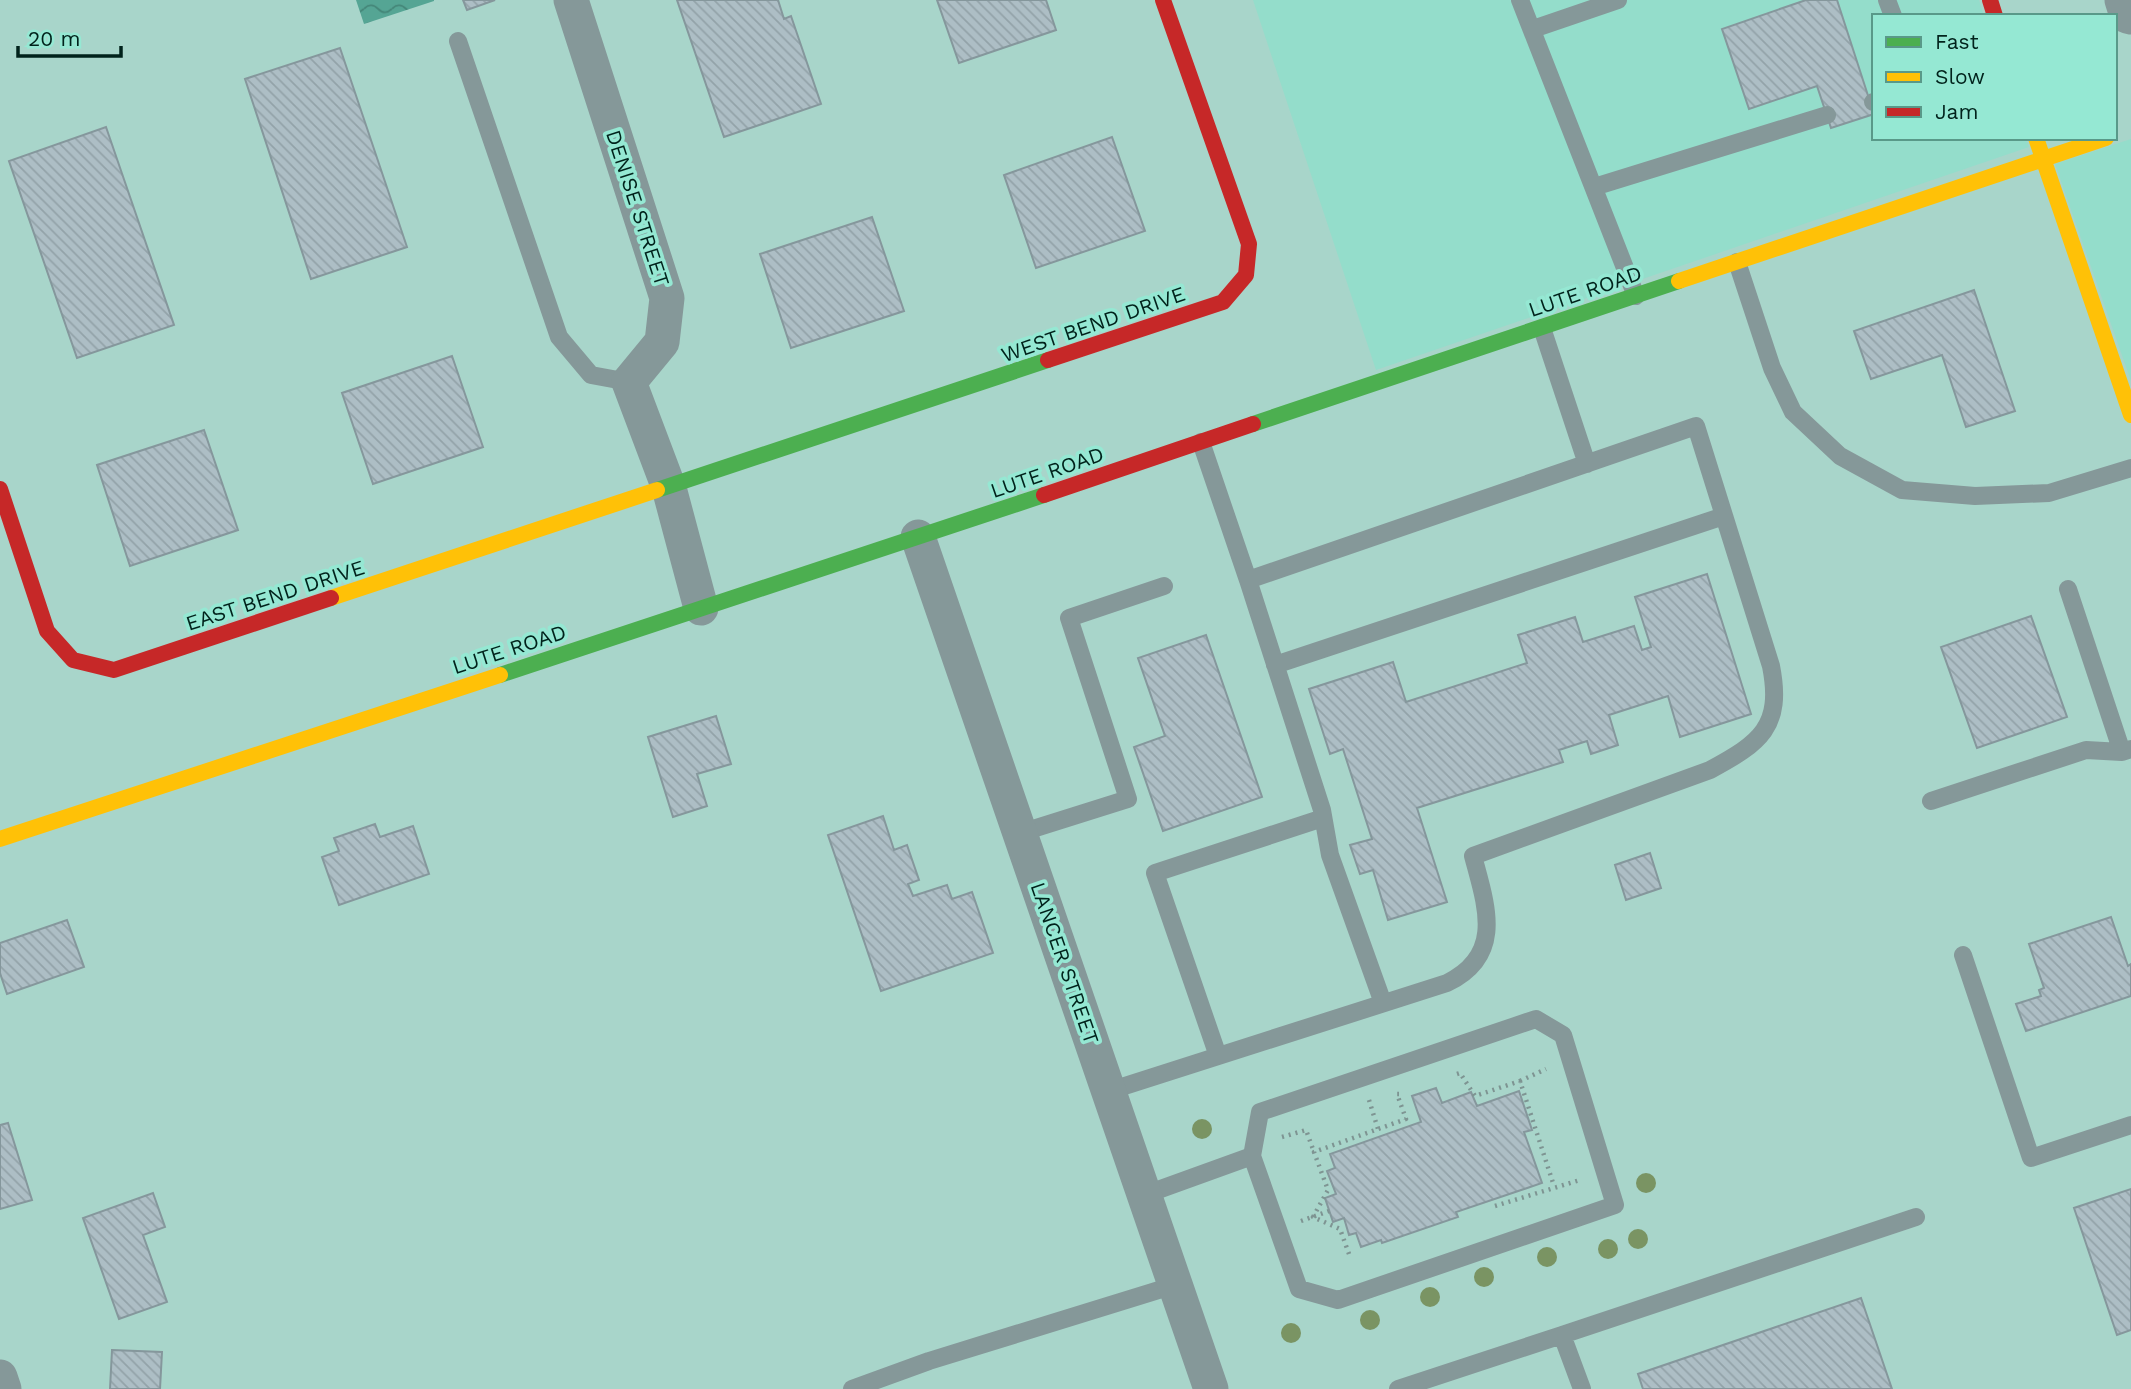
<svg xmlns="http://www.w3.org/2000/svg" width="2131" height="1389" font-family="'Work Sans',sans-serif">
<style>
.built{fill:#94ddcb}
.water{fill:url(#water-waves)}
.building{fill:url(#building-back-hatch);stroke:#85979c;stroke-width:2}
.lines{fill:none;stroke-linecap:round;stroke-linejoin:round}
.path{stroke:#7e9492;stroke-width:4.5;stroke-dasharray:2 5;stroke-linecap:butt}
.lane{stroke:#859899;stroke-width:18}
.street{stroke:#859899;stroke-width:35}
.fast{stroke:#4caf50;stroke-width:16}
.slow{stroke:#ffc107;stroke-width:16}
.jam{stroke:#c62828;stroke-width:16}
.tree{fill:#7a9463}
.labels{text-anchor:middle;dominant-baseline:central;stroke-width:7;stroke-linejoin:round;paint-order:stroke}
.street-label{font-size:21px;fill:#00221b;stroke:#95e8d3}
</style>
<defs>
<pattern id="water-waves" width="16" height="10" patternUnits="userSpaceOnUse" patternTransform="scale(1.75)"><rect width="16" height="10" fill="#55a594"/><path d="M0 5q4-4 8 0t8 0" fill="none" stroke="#448678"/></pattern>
<pattern id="building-back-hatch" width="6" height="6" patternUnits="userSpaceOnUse" patternTransform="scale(1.75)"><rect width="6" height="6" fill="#adbec5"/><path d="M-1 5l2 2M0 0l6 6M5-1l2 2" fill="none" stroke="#93a3a9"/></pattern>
</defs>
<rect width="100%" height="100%" fill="#a8d5ca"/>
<path class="built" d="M1253,0h726l5,16h-110v122h152l3,9 -653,223z
M2131,139v242l-76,-217z"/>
<path class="water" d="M356,0h78v1l-70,23z"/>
<path class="building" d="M463,0h32l-28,10z
M677,0h101l6,19 7,-3 30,88 -97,33z
M937,0h109l10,30 -97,33z
M1806,0h31l37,114 -43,14 -14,-42 -68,23 -27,-80z
M340,48l67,199 -96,32 -66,-200z
M106,127l68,198 -97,33 -68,-197z
M1112,137l33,94 -109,37 -32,-93z
M872,217l32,94 -113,37 -31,-94z
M1974,290l41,121 -49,16 -24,-72 -71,24 -17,-48z
M452,356l31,91 -110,37 -31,-91z
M204,430l34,100 -108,36 -33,-101z
M1707,574l44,140 -71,23 -12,-41 -59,19 9,30 -27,9 -4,-13 -28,9 4,12 -146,46 30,94 -59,18 -15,-50 -13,4 -10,-29 22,-6 -29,-90 -13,5 -21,-65 84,-27 13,40 121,-39 -9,-28 57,-18 8,25 51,-16 8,24 9,-3 -16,-50z
M2031,616l36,101 -90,31 -36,-101z
M1206,635l56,162 -99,34 -29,-84 31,-11 -27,-78z
M716,716l15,48 -34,10 10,32 -34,11 -25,-80z
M883,816l11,34 13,-5 12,35 -11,4 5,12 34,-11 5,14 20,-7 21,61 -112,38 -53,-156z
M375,824l5,13 33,-11 16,48 -90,31 -17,-48 17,-6 -5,-13z
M1650,853l11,35 -35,12 -11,-35z
M2111,917l17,49 3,-2v32l-105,35 -10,-27 25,-8 -2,-6 5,-2 -15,-44z
M67,920l17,47 -77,27 -7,-21v-30z
M1436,1088l6,15 29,-11 6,14 42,-15 13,39 -8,2 18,51 -86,29 2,5 -76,26 -1,-3 -20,7 -5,-14 -7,2 -5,-17 -11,4 -8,-24 11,-4 -9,-23 8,-3 -5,-14 91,-32 -9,-26z
M8,1123l24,77 -32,9v-84z
M2131,1189v141l-14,5 -43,-127z
M153,1193l12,34 -22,8 24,67 -48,17 -36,-101z
M1861,1298l31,91h-249l-5,-15z
M112,1350l50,2 -2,37h-50z"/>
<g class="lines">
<path class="path" d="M1457,1074l3,-1 15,23 45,-15 34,105
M1520,1081l26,-12
M1369,1100l9,29
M1282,1137l24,-7 8,22
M1495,1206l85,-26
M1301,1221l28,-10
M1349,1254l-9,-25 -27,-12 15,-27 -14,-38 92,-33 -9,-25h2"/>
<path class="lane" d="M1520,0l116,296
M1887,0l6,16
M1533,29l85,-29
M458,41l101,296 32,38 38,7
M1873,102h1
M1594,187l233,-72
M1737,262l35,106 21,44 47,44 62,34 73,6 74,-3 82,-25
M1542,328l45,136
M1201,442l47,138
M2068,589l54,163
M1275,665l449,-149
M1931,801l155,-51 36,2 9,-3
M1020,833l108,-34 -59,-181 95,-32
M1963,955l68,203 100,-33
M1218,1056l-63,-183 168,-55
M1109,1091l338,-108c58,-28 39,-78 26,-127l237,-86c50,-27 73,-43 61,-104l-75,-240 -448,154 74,230 8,45 53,148
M1144,1195l108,-39 47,133 39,11 277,-95 -52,-170 -27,-16 -276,93 -8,44
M1562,1335l354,-118
M852,1389l77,-28 246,-76
M1398,1389l164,-54 20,54"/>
<path class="street" d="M571,0l96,298 -5,44 -33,40 40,106 32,120
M2122,0l5,16 4,1
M918,537l293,852
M0,1377l4,12"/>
<path class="fast" d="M1253,424l426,-143
M657,490l391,-130
M500,675l544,-180"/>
<path class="slow" d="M2036,138l95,277
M1679,281l427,-143
M331,598l326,-108
M0,839l500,-164"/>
<path class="jam" d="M1990,0l5,16
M1048,360l175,-58 23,-27 3,-31 -86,-244
M0,489l47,142 26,29 41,10 217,-72
M1044,495l209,-71"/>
</g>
<g class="tree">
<circle cx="1202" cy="1129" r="10"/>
<circle cx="1646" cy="1183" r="10"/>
<circle cx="1638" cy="1239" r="10"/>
<circle cx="1608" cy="1249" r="10"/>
<circle cx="1547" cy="1257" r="10"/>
<circle cx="1484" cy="1277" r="10"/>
<circle cx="1430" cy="1297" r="10"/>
<circle cx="1370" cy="1320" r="10"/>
<circle cx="1291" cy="1333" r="10"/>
</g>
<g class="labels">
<g class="street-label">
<text transform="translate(638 208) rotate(72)">DENISE STREET</text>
<text transform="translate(1585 291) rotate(-19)">LUTE ROAD</text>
<text transform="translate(1093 324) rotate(-19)">WEST BEND DRIVE</text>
<text transform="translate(1047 472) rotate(-19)">LUTE ROAD</text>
<text transform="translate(275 595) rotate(-18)">EAST BEND DRIVE</text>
<text transform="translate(509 649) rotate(-18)">LUTE ROAD</text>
<text transform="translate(1065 963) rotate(71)">LANCER STREET</text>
</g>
</g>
<rect x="1872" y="14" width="245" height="126" fill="#95e8d3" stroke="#599989" stroke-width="2"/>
<rect x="1886" y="37" width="35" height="10" fill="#4caf50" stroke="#599989" stroke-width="2"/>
<text x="1935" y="49" font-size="21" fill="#00221b">Fast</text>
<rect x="1886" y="72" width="35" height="10" fill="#ffc107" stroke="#599989" stroke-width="2"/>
<text x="1935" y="84" font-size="21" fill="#00221b">Slow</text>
<rect x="1886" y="107" width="35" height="10" fill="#c62828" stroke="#599989" stroke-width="2"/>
<text x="1935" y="119" font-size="21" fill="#00221b">Jam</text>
<path d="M18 46v10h103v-10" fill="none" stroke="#00221b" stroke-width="3.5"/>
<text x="28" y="46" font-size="21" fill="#00221b" stroke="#95e8d3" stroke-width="5" paint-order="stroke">20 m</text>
</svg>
